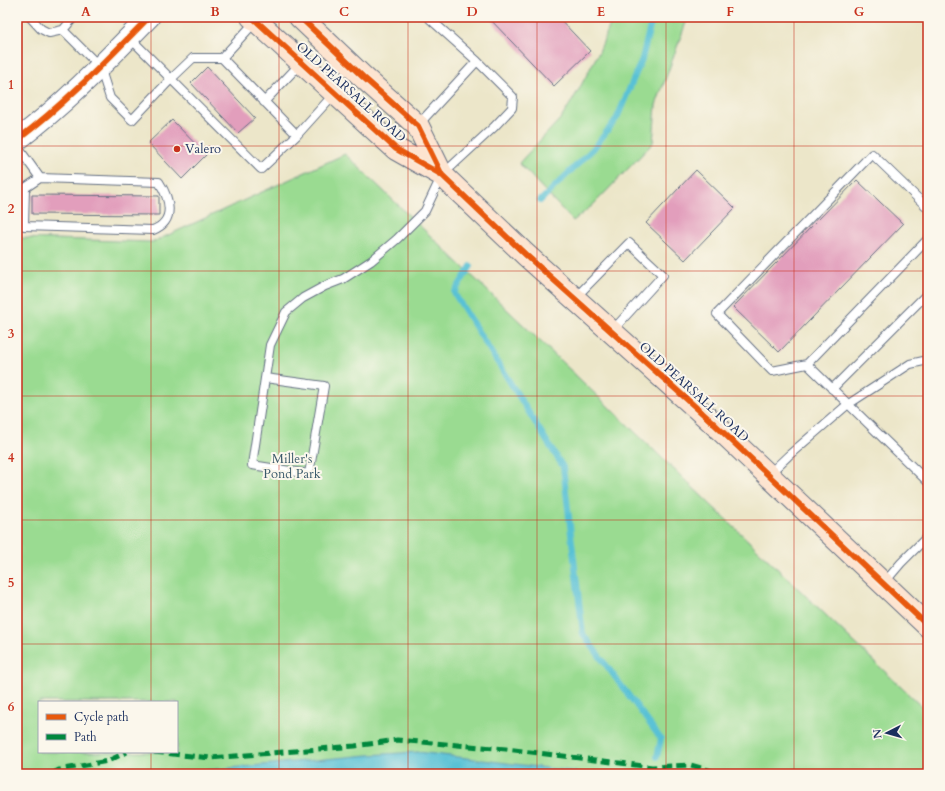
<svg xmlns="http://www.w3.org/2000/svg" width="945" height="791" font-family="Cardo,serif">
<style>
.green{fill:#9adb91;stroke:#5a8578;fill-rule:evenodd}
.water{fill:#58c1d5;stroke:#3a789a}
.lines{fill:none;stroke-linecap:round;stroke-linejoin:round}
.stream{stroke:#58c1d5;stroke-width:6}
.building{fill:#e29ebc}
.service-casing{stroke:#646f83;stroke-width:10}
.tertiary-casing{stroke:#646f83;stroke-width:23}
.secondary-casing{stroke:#646f83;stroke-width:24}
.service{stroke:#fff;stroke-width:8}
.tertiary{stroke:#fff;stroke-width:21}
.secondary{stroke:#fde4d0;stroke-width:22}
.quiet{stroke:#00873e;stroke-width:5;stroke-dasharray:10 5;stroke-linecap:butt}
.cycleway-casing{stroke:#fbf7ec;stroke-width:8}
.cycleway{stroke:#e8590c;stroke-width:6}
.grid{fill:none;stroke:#c8321e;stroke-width:1;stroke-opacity:0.55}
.poi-dot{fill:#c8321e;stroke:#fbf7ec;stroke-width:1.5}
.labels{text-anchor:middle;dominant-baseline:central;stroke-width:4;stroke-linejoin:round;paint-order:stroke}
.street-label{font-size:13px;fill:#1b2f5e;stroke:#fbf7ec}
.poi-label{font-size:13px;fill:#1b2f5e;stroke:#fbf7ec;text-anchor:start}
.park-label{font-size:13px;fill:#3b5a6b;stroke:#fbf7ec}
.neatline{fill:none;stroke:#c8321e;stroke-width:1.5}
.grid-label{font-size:13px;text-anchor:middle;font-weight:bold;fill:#c8321e}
</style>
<rect width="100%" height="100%" fill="#fbf7ec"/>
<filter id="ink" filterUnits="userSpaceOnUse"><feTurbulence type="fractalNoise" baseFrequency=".025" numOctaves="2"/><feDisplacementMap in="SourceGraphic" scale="8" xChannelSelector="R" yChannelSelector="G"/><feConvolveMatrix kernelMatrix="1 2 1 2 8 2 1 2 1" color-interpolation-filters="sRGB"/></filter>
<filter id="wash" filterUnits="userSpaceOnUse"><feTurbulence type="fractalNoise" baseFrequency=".012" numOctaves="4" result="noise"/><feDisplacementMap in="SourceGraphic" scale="16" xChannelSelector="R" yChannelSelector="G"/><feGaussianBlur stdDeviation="0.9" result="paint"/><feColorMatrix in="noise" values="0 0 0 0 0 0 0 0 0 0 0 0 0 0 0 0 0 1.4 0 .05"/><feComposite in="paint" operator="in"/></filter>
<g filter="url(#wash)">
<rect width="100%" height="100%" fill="#ece6c9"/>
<path class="green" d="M613,17h75l-32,88 -3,38 -60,62 -20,16 -54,-58 43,-46 16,-26 21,-39z
M345,154l583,559v61h-911v-542l3,6 133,4zM39,702h138v50h-138z"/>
<path class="water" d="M418,752l177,22h-429l202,-19z"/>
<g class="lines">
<path class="stream" d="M540,201l54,-53 23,-30 25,-59 7,-29 5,-13
M471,266l-17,27 109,174 20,167 78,105 -4,18"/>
</g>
<g id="blocks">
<path class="building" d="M488,17h70l32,34 -36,35z
M207,67l48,51 -17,15 -47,-50z
M172,120l34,35 -24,24 -34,-36z
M696,170l39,38 -50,52 -39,-37z
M857,180l46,44 -124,128 -46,-45z
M32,195l127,1v19l-127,-1z"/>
</g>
</g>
<g filter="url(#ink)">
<use href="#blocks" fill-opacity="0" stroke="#646f83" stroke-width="1"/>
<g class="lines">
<g class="service-casing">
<path id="service" d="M30,17l11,12 8,4 14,-3
M74,17l-11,13 37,37 10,31 22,22 38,-40 23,-22h29l75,77
M130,38l131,131 36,-34 37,-41
M222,58l33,-36
M264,102l37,-39
M418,125l59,-64
M17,146l23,32
M40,178l119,4c11,17 17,39 -6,48l-129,-4 1,-38z
M928,239l-121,125 121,118
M575,298l54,-55 34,32 -51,56
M807,364l-35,7 -55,-57 155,-160 56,54
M265,378l59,8 -15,88 -57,-9 18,-120 16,-33 17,-14 22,-12 18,-7 28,-18 26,-22 28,-28 17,-36 52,-48 18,-19 1,-11 -36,-36 -47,-42 2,-2
M832,389l96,-96
M768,475l20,-19 59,-51 63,-41 18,-4
M884,583l17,-20 27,-27"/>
</g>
<g class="tertiary-casing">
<path id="tertiary" d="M17,140c48,-36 90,-80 132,-123"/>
</g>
<g class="secondary-casing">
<path id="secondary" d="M252,17l144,132 46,26 84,80 184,165 218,206
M300,17l63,60 55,49 24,49"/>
</g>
<use href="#service" class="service"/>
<use href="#tertiary" class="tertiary"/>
<use href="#secondary" class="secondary"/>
<path class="quiet" d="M154,752l56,6 145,-12 42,-6 109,9 146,18 39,-2 31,9
M52,774l7,-4 49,-9 19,-9"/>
<g class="cycleway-casing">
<path id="cycleway" d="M252,17l144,132 46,26 84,80 184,165 218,206
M300,17l63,60 55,49 24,49
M17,140c48,-36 90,-80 132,-123"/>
</g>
<use href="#cycleway" class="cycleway"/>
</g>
</g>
<path class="grid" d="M151,17v685M279,17v757M408,17v757M537,17v757M666,17v757M794,17v757M17,146h911M17,271h911M17,396h911M17,520h911M17,644h911M151,752v22"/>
<circle class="poi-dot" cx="177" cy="149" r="4"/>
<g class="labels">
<g class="street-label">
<text transform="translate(351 92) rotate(42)">OLD PEARSALL ROAD</text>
<text transform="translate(694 392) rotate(42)">OLD PEARSALL ROAD</text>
</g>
<g class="poi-label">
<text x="185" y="149">Valero</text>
</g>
<g class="park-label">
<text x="292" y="459">Miller's<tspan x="292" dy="15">Pond Park</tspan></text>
</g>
</g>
<rect width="945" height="791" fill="none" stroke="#fbf7ec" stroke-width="44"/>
<rect x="38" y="701" width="140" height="52" fill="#fbf7ec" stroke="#a1a7b3"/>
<rect x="46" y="714" width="20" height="6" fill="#e8590c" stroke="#a1a7b3"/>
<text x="74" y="721" font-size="12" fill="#1b2f5e">Cycle path</text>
<rect x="46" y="734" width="20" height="6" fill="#00873e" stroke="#a1a7b3"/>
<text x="74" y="741" font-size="12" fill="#1b2f5e">Path</text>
<g transform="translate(887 733) rotate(264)" stroke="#fbf7ec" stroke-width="3" paint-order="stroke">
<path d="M0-3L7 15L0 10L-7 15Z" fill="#1b2f5e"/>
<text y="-6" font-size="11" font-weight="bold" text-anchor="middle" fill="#1b2f5e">N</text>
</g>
<rect x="22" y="22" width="901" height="747" class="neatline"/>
<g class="grid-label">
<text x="86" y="16">A</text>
<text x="215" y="16">B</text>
<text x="344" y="16">C</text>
<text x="472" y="16">D</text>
<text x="601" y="16">E</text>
<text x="730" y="16">F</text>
<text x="859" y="16">G</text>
<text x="11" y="89">1</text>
<text x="11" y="213">2</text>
<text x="11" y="338">3</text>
<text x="11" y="462">4</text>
<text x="11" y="587">5</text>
<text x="11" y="711">6</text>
</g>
</svg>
